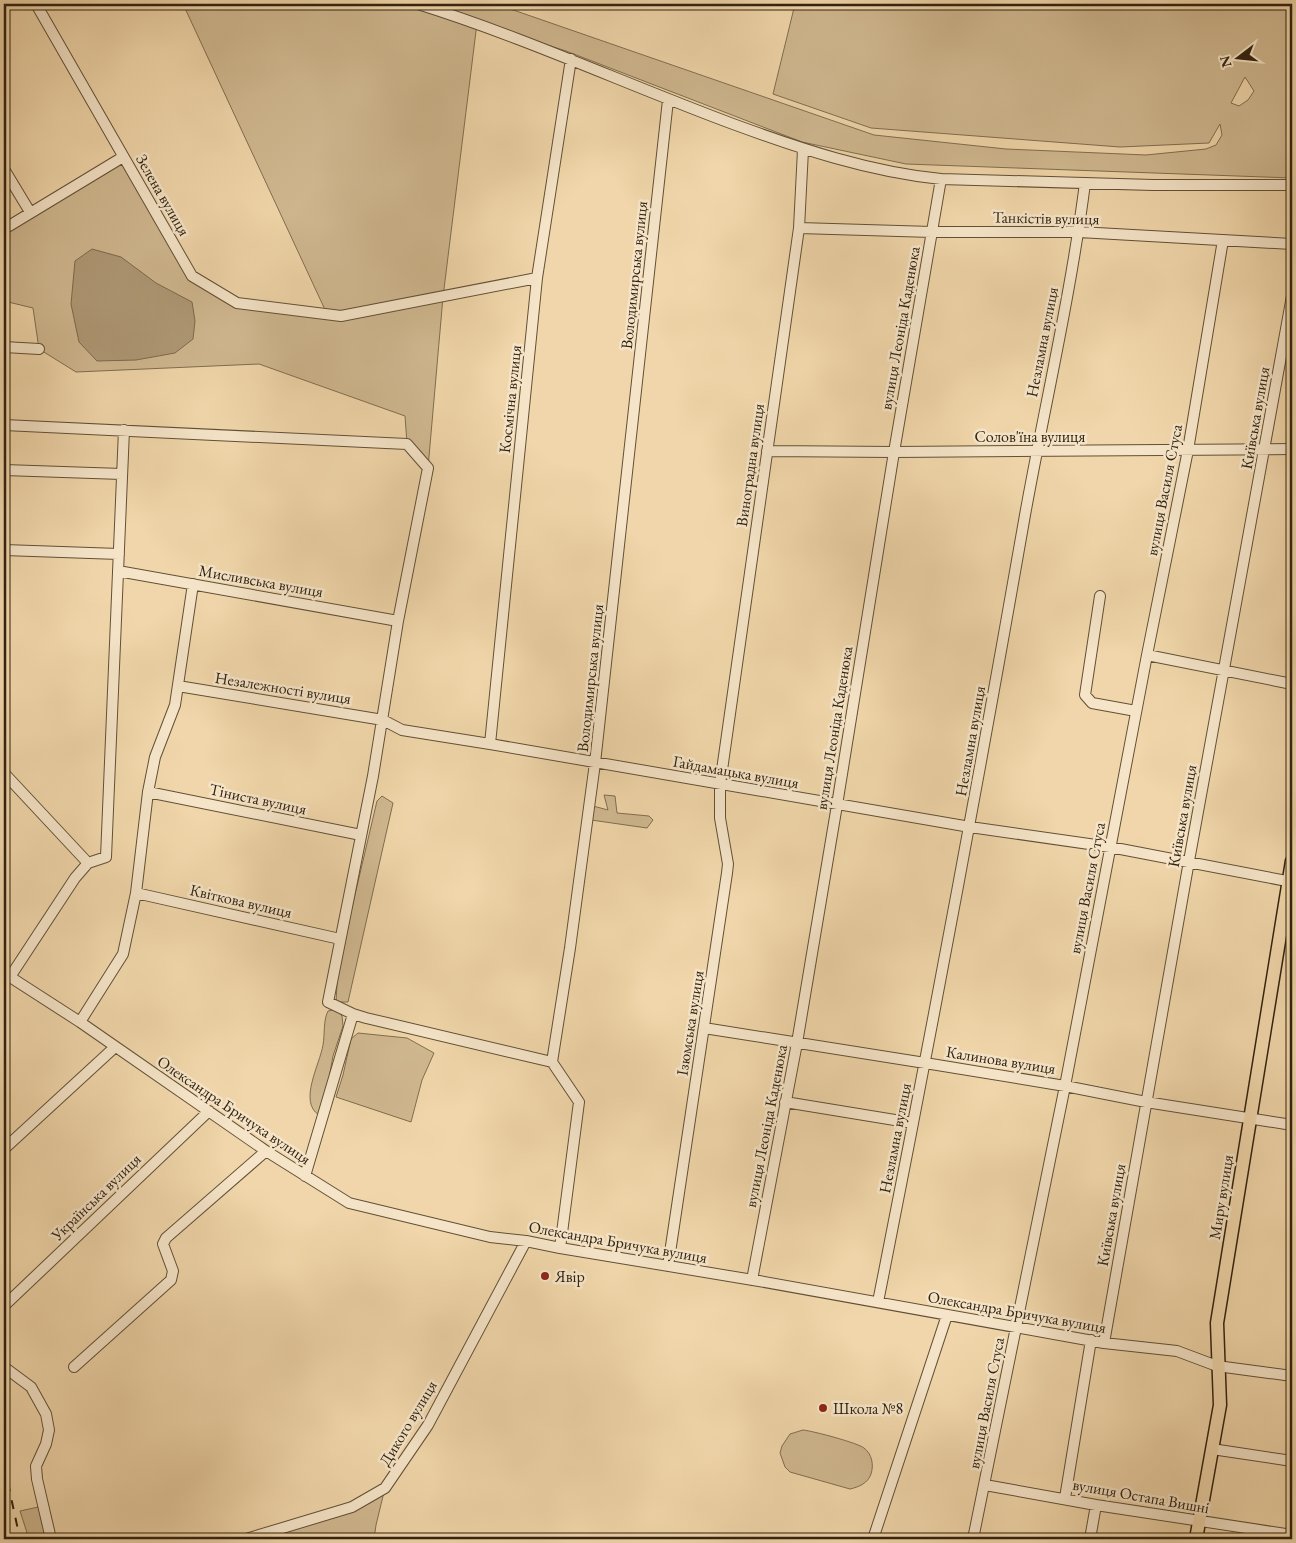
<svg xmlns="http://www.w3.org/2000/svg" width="1296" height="1543" font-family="'EB Garamond',serif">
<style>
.green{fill:#d0b890;stroke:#806e50;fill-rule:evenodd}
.water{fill:#af9976;stroke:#7d6a4d}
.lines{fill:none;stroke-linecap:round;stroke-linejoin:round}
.minor-casing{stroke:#615036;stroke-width:12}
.major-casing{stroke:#312310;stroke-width:15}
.minor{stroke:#f5e4c8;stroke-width:10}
.major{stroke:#f0d6aa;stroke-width:12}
.rail{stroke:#312310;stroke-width:2;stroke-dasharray:9 9;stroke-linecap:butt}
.poi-dot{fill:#8f2418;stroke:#f5e4c8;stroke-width:2}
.labels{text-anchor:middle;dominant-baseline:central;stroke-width:5;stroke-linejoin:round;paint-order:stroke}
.street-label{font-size:16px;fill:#312310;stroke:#f5e4c8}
.poi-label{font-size:16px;fill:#312310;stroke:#f5e4c8;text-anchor:start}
</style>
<rect width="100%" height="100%" fill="#f0d6aa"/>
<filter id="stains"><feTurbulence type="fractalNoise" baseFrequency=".004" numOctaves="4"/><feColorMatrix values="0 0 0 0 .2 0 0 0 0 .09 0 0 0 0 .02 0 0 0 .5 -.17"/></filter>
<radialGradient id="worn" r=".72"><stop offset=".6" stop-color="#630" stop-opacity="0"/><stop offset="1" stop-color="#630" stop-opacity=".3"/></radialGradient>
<path class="green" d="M183,4h235l59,19 -34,274 -15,171 -21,-24 -2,-28 -146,-52 -183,8 -37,-23 -6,-41 -29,-7v-72l119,-72 69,119 45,27 90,11z
M422,4h74l378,131 132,14 140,6 60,-6 10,-4 6,-10 -2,-11 -11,19 -89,4 -249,-19 -98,-34 22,-90h497v174l-386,-14 -104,-22 -236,-91zM1245,77l9,14 -6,9 -9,6 -8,-3z
M604,795l11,1 2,17 32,3 4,4 -6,8 -56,-8 2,-14 15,4z
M382,796l11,7 -45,199h-12l2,-35 39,-166z
M333,1010l5,2 4,4 1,10 -10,30 -10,55 -4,4c-21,-13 1,-51 4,-70 2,-11 0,-24 5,-34z
M358,1033l49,5 27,15 -12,27 -11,42 -75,-25 7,-22 8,-36z
M803,1430c10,1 55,13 61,18 8,6 10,17 7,26 -3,9 -12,13 -21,15l-60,-17 -5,-5 -5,-14 2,-7 8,-12z
M385,1488l-9,37 -2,14h-126l104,-32z
M43,1506l8,33h-22l-9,-28z"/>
<path class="water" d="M92,249l29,8 35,26 36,19 3,19 -2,18 -18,14 -39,7 -39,1 -18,-19 -8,-38 4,-43z"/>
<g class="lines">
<g class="minor-casing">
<path id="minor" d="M36,4l156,272 45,27 104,13 196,-38
M418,4c108,34 210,81 315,120 68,25 137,48 208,55l212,6h139
M4,169l26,43
M799,228l133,4h147l213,12
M4,229l119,-72
M4,347l35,2
M4,425l403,19 21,24 -30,153 -25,155 -45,226 25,12 13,4 186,44
M767,451l127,1 398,-3
M4,470l118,4
M4,550l115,4
M118,571l280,50
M1100,596l-15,99 7,8 44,8
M1147,655l145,29
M178,686l205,34 19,10 88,14 480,83 140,20 182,35
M490,744l47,-466 34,-219
M4,773l84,90
M148,792l213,43
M136,893l204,46
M4,973l76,49 186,129 83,52 141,34 36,4 34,7 199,33 345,62 73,8 40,15 75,10
M10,977l65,-99 13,-15 18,-6 18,-427
M80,1022l43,-68 13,-61 12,-101 7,-35 20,-52 18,-121
M704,1028l221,35 140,23 81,16 146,23
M785,1102l128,21
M4,1149l111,-102
M305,1176l48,-162
M560,1248l19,-146 -27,-40 18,-114 25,-185 73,-663
M668,1266l59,-393 1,-9 -8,-46v-34l79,-556 4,-78
M752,1280l45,-237 40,-238 57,-353 47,-273
M878,1302c52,-262 101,-524 147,-787 20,-111 46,-221 60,-332
M4,1306l205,-195
M1104,1343l85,-482 103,-565
M4,1367l27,20 15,27 3,16 -3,14 -10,22 1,13 14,60
M74,1367l97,-87 2,-9 -10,-27 3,-6 100,-87
M1212,1449l80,12
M985,1485l111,20 196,30
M1065,1498l26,-158
M246,1539l106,-32 33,-19 43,-63 98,-184
M873,1539l74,-224
M973,1539l92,-453 82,-431 41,-205 35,-210
M1090,1539l6,-34"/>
</g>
<g class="major-casing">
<path id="major" d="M1196,1539l24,-134 -3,-82 75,-462"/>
</g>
<use href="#minor" class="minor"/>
<use href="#major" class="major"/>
<path class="rail" d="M4,1465l16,74"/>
</g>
<g class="poi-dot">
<circle cx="545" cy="1276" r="5"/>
<circle cx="823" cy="1408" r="5"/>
</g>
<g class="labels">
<g class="street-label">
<text transform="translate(163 195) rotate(60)">Зелена вулиця</text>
<text transform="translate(1046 218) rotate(1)">Танкістів вулиця</text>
<text transform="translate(634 275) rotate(-84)">Володимирська вулиця</text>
<text transform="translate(900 328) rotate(-80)">вулиця Леоніда Каденюка</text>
<text transform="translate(1042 342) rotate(-79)">Незламна вулиця</text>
<text transform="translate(510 399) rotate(-84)">Космічна вулиця</text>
<text transform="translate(1255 418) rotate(-80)">Київська вулиця</text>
<text x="1030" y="436">Солов'їна вулиця</text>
<text transform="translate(750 465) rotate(-82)">Виноградна вулиця</text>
<text transform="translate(1164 490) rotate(-79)">вулиця Василя Стуса</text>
<text transform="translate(261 581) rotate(10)">Мисливська вулиця</text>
<text transform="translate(590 678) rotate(-84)">Володимирська вулиця</text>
<text transform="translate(283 688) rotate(9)">Незалежності вулиця</text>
<text transform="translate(834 728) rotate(-81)">вулиця Леоніда Каденюка</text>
<text transform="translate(970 741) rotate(-80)">Незламна вулиця</text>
<text transform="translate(736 772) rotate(10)">Гайдамацька вулиця</text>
<text transform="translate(258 799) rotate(12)">Тіниста вулиця</text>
<text transform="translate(1182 816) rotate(-80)">Київська вулиця</text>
<text transform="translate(1087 888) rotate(-79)">вулиця Василя Стуса</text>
<text transform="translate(241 901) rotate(13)">Квіткова вулиця</text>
<text transform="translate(690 1023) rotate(-81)">Ізюмська вулиця</text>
<text transform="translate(1001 1060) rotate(9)">Калинова вулиця</text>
<text transform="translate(234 1110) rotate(34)">Олександра Бричука вулиця</text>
<text transform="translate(766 1126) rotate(-79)">вулиця Леоніда Каденюка</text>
<text transform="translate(895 1138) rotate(-79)">Незламна вулиця</text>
<text transform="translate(96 1197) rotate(-44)">Українська вулиця</text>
<text transform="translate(1221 1197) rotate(-81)">Миру вулиця</text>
<text transform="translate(1111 1215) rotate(-80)">Київська вулиця</text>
<text transform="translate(618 1242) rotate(10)">Олександра Бричука вулиця</text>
<text transform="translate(1017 1312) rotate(10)">Олександра Бричука вулиця</text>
<text transform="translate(986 1403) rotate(-79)">вулиця Василя Стуса</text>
<text transform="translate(408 1423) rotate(-59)">Дикого вулиця</text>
<text transform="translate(1141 1496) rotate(10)">вулиця Остапа Вишні</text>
</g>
<g class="poi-label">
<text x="555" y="1276">Явiр</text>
<text x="833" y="1408">Школа №8</text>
</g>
</g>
<rect width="1296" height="1543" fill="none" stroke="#f0d6aa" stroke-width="20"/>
<rect x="5" y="5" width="1286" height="1533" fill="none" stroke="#312310" stroke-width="2.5"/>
<rect x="10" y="10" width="1276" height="1523" fill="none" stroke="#312310"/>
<g transform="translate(1238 58) rotate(254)" stroke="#f5e4c8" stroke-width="4" paint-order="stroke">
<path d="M0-4L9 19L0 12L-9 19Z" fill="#312310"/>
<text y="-8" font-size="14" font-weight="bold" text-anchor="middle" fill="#312310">N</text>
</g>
<rect width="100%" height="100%" filter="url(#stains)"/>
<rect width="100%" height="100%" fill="url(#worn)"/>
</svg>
